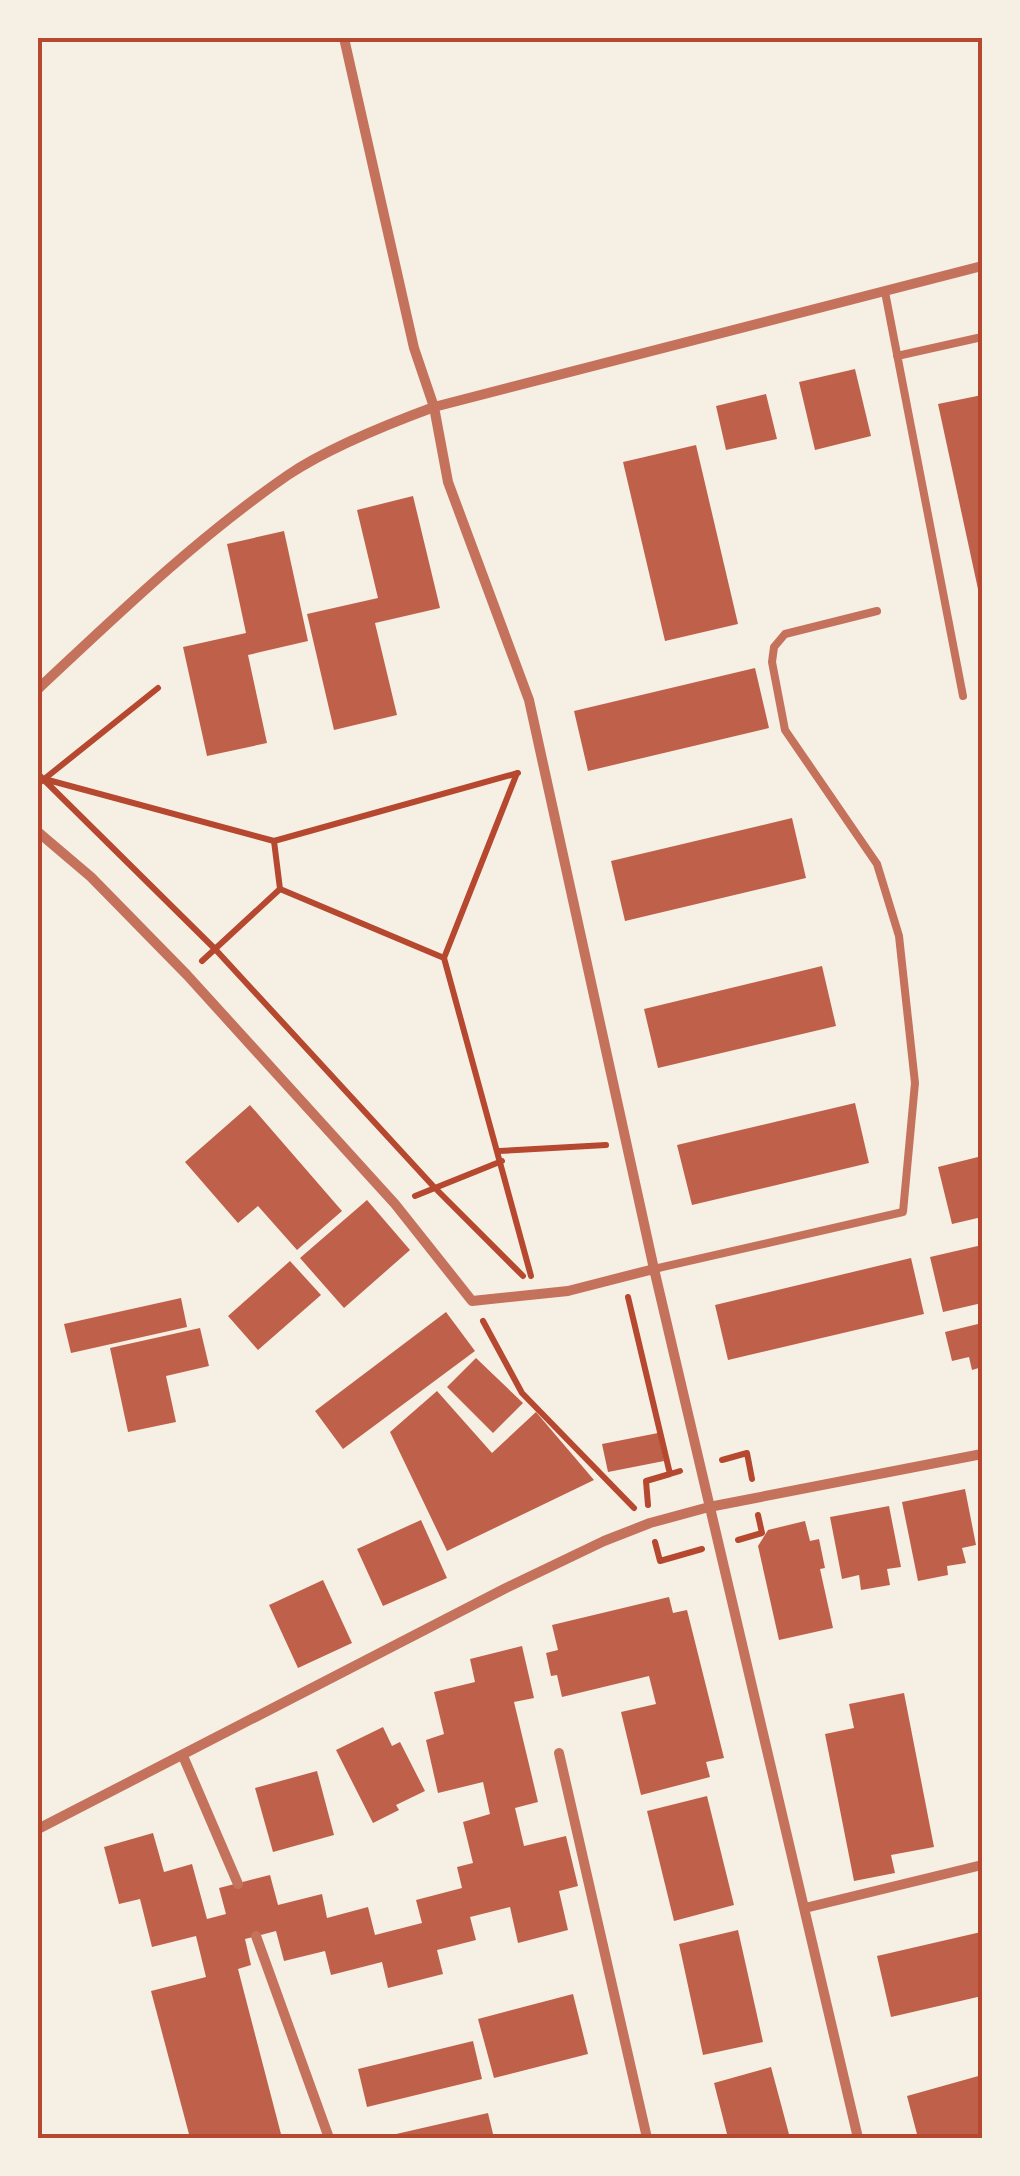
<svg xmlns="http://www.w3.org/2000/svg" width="1020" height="2176" font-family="'Public Sans',sans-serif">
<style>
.building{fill:#bf614a}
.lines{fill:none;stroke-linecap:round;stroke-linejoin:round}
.path{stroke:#b5482f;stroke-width:6}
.service{stroke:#c5725c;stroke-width:8}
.minor{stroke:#c5725c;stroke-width:10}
.neatline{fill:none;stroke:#b5482f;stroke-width:4}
</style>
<rect width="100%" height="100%" fill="#f6efe4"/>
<path class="building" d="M855,369l16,67 -56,14 -16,-68z
M766,394l11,45 -51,11 -10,-44z
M982,395v208h-1l-43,-199z
M696,445l42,179 -73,17 -42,-179z
M413,496l27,112 -65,15 22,92 -63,15 -27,-116 71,-16 -21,-88z
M284,531l24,110 -60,14 19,88 -60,13 -24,-109 63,-14 -19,-89z
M755,668l14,60 -181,43 -14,-60z
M792,818l14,60 -181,43 -14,-60z
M822,966l14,60 -178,42 -14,-59z
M855,1103l14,60 -177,42 -15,-60z
M250,1105l92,106 -45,39 -39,-44 -20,17 -53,-61z
M982,1156v61l-30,7 -14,-57z
M367,1200l43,50 -66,58 -44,-50z
M982,1245v58l-39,9 -13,-55z
M911,1258l13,56 -196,46 -13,-55z
M290,1261l31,34 -63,55 -30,-34z
M181,1298l6,29 -116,26 -7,-29z
M446,1312l29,39 -132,98 -28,-38z
M982,1323v44l-10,3 -3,-13 -17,4 -7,-29z
M200,1328l9,38 -43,10 10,46 -48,10 -18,-84z
M476,1358l47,45 -30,30 -46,-46z
M437,1391l55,62 44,-41 58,68 -147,71 -57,-119z
M658,1433l6,28 -56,11 -6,-28z
M965,1489l11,56 -14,3 4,15 -19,3 1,9 -30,6 -16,-79z
M889,1506l12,61 -14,2 3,16 -29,5 -2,-15 -17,4 -12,-62z
M421,1520l26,58 -64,28 -26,-57z
M805,1521l5,20 9,-2 6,29 -5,1 13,59 -54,12 -21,-94 10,-16z
M323,1580l29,63 -54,25 -29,-63z
M669,1597l4,16 14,-3 37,148 -18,4 4,15 -69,18 -20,-83 35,-8 -7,-28 -87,21 -5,-22 -6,1 -5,-23 12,-3 -6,-25z
M522,1646l12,52 -20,4 24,100 -23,6 9,38 42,-10 12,50 -19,5 9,39 -50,13 -8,-36 -40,10 6,23 -39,10 6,24 -55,14 -6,-26 -51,13 -6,-24 -41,10 -8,-30 -31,8 6,26 -13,4 44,169h-92l-39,-147 55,-14 -10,-41 -44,11 -12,-48 -21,5 -15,-57 49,-14 11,39 28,-8 15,55 19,-5 -7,-26 51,-13 8,30 44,-11 5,24 41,-11 7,28 47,-12 -6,-23 46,-12 -5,-21 16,-4 -10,-41 27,-8 -7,-32 -45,11 -12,-53 18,-6 -10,-42 41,-10 -5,-23z
M904,1693l30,154 -43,8 4,18 -41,8 -29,-147 29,-6 -5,-24z
M383,1727l9,19 8,-4 25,49 -29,14 3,5 -26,13 -37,-73z
M317,1771l17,64 -61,17 -18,-64z
M707,1796l27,109 -60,16 -27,-110z
M738,1930l25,112 -60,13 -24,-111z
M981,1932l1,64 -91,21 -14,-61z
M573,1994l15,60 -94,24 -16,-59z
M473,2041l9,38 -115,28 -9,-38z
M771,2067l19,71h-62l-14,-55z
M982,2075v63h-64l-11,-42z
M488,2113l6,25h-111v-1z"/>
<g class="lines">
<path class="path" d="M517,773l-73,185 87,318
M38,774l177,175 219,238 89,89
M48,780l226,61 244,-68
M38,784l120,-96
M280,889l164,69
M202,961l78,-72 -6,-48
M499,1151l107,-6
M415,1196l87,-35
M628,1297l42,177 10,-3
M483,1321l39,72 112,115
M722,1460l25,-7 5,26
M648,1505l-2,-24 24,-7
M738,1540l24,-7 -4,-18
M655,1542l5,19 42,-12"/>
<path class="service" d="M885,292l78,404
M897,356l85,-19
M654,1269l249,-57 12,-129 -16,-147 -22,-72 -92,-134 -13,-68 2,-15 11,-13 92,-23"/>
<path class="minor" d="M344,38l70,310 20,59 14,75 81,218 125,569 204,869
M38,689c79,-74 160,-152 250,-214 40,-27 100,-51 146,-68l548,-141
M38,832l53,45 96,98 208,229 77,97 96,-10 86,-22
M559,1753l88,385
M183,1756l55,128
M38,1829l468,-241 98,-47 46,-18 59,-16 273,-53
M805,1908l177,-43
M256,1936l73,202"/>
</g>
<rect width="1020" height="2176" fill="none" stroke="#f6efe4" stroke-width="80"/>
<rect x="40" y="40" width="940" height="2096" class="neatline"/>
</svg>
